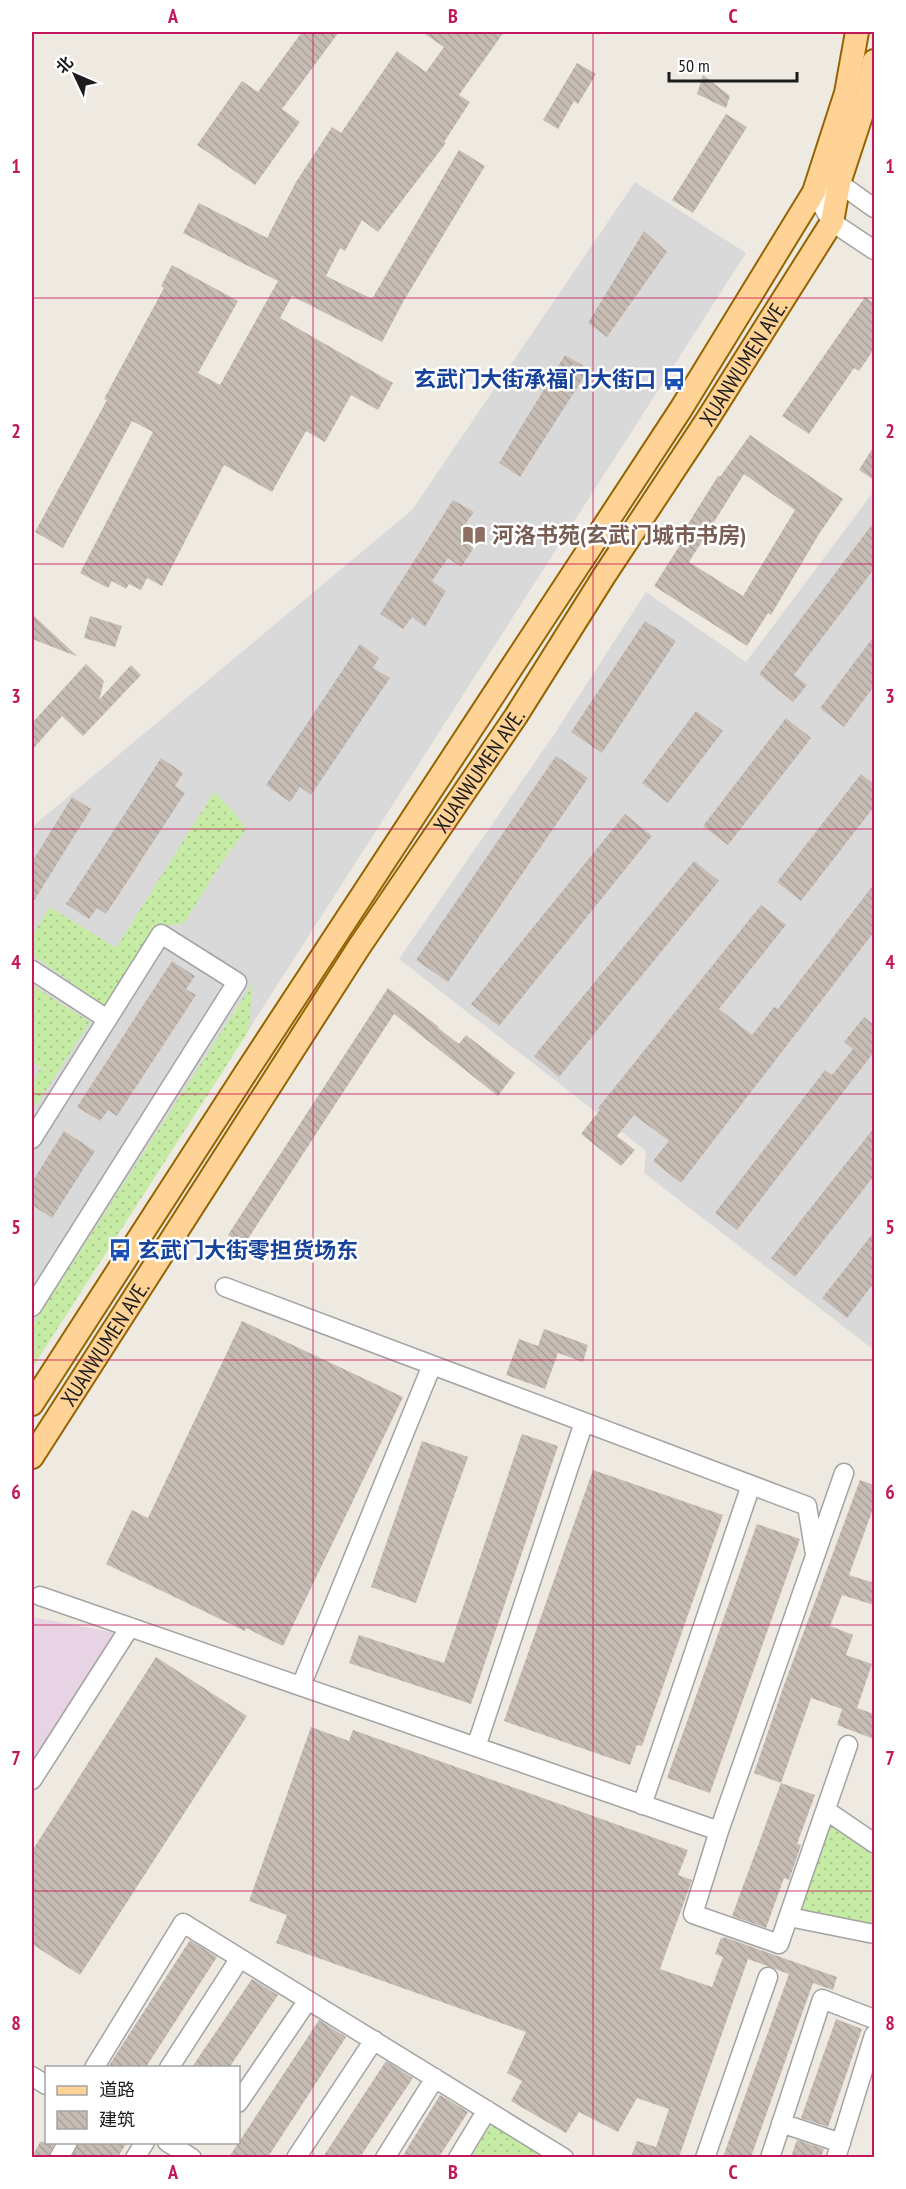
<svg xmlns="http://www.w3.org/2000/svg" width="906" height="2189" font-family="'PT Sans Narrow','Noto Sans SC',sans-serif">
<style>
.residential{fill:#dad9d9}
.industrial{fill:#e7d3e3}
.grass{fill:url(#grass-dots)}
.building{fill:url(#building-back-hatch);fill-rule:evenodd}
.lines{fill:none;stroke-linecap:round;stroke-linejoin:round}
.minor-casing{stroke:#a3a3a3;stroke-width:21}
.major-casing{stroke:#946400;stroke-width:26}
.minor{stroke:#fff;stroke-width:18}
.major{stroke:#ffd295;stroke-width:22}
.grid{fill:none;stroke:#c2185b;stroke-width:1.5;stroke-opacity:0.55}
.labels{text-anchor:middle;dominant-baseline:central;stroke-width:5;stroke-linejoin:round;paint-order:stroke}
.street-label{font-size:22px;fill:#1c1c1c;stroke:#fff}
.transit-label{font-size:22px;font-weight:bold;fill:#164399;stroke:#fff;text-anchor:end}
.education-label{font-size:22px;font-weight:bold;fill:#785e54;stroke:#fff;text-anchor:start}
.neatline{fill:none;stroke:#c2185b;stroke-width:2}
.grid-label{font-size:20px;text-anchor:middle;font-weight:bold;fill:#c2185b}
</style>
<defs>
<pattern id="grass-dots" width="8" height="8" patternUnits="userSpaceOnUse" patternTransform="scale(1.5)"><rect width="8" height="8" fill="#c6eba4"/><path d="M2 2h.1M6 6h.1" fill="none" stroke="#aac98d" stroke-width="1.8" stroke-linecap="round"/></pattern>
<pattern id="building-back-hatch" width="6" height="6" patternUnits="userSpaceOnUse" patternTransform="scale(1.5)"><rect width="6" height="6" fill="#c6bcb4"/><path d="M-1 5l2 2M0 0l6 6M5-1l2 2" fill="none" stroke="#aaa19a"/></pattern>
</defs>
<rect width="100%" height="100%" fill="#eeeae1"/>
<path class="residential" d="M635,182l111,71 -714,1115v-541l380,-317z
M874,491v859l-230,-177 2,-22 -247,-192 156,-226 91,-141 100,70z"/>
<path class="industrial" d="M32,1617l85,16 -85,130z"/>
<path class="grass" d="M214,792l16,16 16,21 -27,38 -35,56 -24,4 -55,79 -73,-51v-19l18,-29 66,41z
M253,983l-5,49 -216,336v-42z
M32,985l58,37 -54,84 -4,-3v-20l9,-15 -9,-6z
M831,1825l43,27v74l-76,-12z
M491,2124l55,33h-75z"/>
<path class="building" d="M302,32h37l-57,77 18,13 -45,63 -58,-40 45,-64 16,11z
M422,32h82l-45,63 11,7 -26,40 2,1 -68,89 -16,-12 -17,31 -5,-3 -14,28 46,23 87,-149 26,16 -82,136 -21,40 -90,-46 -12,22 113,65 -15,27 -27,-15 -26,47 -19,-11 -34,61 -48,-27 -62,121 -15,-8 -6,12 -12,-6 -3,5 -14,-8 -4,7 -28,-15 73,-141 -21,-11 -69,127 -28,-16 72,-132 -3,-1 60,-111 -3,-2 11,-21 66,36 -40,72 22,12 58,-104 -95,-48 16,-30 68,35 29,-56 36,-55 9,6 56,-82 29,21 18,-25z
M577,63l19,11 -18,30 -4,-3 -16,28 -15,-9z
M703,75l27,21 -4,12 -29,-14z
M726,114l21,13 -54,86 -21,-13z
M644,231l23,21 -60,85 -19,-14z
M865,297l9,6v46l-15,22 -5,-3 -45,66 -27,-18z
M565,355l24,14 -69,108 -21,-14z
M750,435l93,64 -24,35 -48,81 -3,-2 -21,33 -93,-60 26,-41 -4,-2 42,-67 2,1zM744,474l51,36 -52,86 -54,-34z
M874,446v34l-15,-10z
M453,500l21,12 -8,11 17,11 -22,33 -13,-9 -16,23 14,10 -21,36 -13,-10 -9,12 -23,-15z
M874,522v47l-80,106 13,10 -14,17 -34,-28z
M32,614l45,42h-1l-44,-17z
M90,616l32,10 -7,21 -31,-9z
M645,621l31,20 -74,112 -31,-21z
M874,636v50l-30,41 -24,-19z
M360,644l19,14 -6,10 17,10 -79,117 -11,-8 -10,15 -24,-17z
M86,664l18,17 -5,19 32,-35 10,10 -58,61 -21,-20 -30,34v-27z
M696,711l27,20 -55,72 -26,-20z
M786,718l25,20 -83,107 -25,-19z
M556,756l32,22 -140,204 -32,-22z
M161,758l22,15 -8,13 10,7 -79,121 -9,-6 -8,11 -23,-15z
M861,774l13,10v23l-73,94 -24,-19z
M72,797l19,12 -59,95v-42z
M625,814l27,22 -153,190 -28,-22z
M694,861l25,20 -160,196 -25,-21z
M874,884v48l-193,251 -28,-22 16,-20 -35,-26 -17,21 18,14 -14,16 -40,-32 19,-24 -2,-2 163,-203 25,20 -67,84 33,26 22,-28 4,2z
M172,961l23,15 -9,13 10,6 -79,121 -9,-6 -8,11 -23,-14z
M388,988l51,39 -1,1 21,16 7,-9 49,38 -17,23 -104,-82 -150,231 -16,-10z
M864,1017l10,8v27l-137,178 -22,-17 110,-143 7,5 21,-26 -9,-7z
M874,1128v48l-79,101 -24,-19z
M64,1131l31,20 -43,67 -20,-13v-23z
M874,1232v51l-27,35 -25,-20z
M242,1321l161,76 -120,249 -37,-18 -1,3 -139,-67 26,-54 16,8z
M544,1329l44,16 -5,17 -25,-9 -13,36 -39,-14 13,-36 19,7z
M522,1434l36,12 -87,258 -122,-41 10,-28 85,28z
M422,1441l46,16 -52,146 -45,-16z
M593,1470l130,45 -81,231 -5,-1 -7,20 -126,-44z
M860,1480l14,5v21l-25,69 25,8v22l-32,-10 -12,31 23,9 -7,20 26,9 -15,44 17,6v25l-37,-14 5,-16 -31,-11 -30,85 -27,-10 29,-85z
M757,1524l43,15 -90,254 -43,-15z
M156,1657l91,59 -167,259 -48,-31v-93z
M311,1727l38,14 4,-11 335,120 -10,25 14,5 -32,89 52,18 11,-30 -8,-3 6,-16 2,1 1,-2 113,40 -4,13 -20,-7 -62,174h-28l66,-183 -41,-15 -69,198h-48l6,-16 19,6 13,-38 -32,-11 -19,34 -39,-20 -13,21 -55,-32 11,-20 -15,-8 19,-41 -250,-89 11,-28 -38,-14z
M781,1783l34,12 -18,49 4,1 -12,35 -5,-2 -18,50 -34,-12z
M190,1940l27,17 -71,110h-38z
M252,1979l26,16 -45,67 -3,5h-38z
M836,2019l26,10 -34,98 -27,-9z
M319,2020l27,17 -78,120h-39z
M386,2061l27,17 -53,79h-37z
M440,2095l28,17 -29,45h-37z
M797,2140l27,9 -3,8h-30z
M40,2142h15l-7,15h-16z
M79,2142h48l-9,15h-46z"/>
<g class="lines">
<g class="minor-casing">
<path id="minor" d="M874,208l-35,-25 -25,9 18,30 42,28
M32,970l75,49
M32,1139l129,-205 76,48 -205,325
M225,1287l582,219 8,48
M844,1473l-125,358 -26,83 86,30 69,-199
M40,1596l679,235
M301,1686l131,-321
M476,1747l108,-325
M32,1780l98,-153
M642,1805l109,-320
M827,1811l47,32
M789,1917l85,17
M94,2068l89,-145 381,235
M169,2068l71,-110
M32,2076l14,9
M238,2103l70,-103
M781,2123l60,20
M167,2142l25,16
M59,2158l9,-16
M135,2158l10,-16
M296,2158l78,-118
M385,2158l50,-80
M458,2158l29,-48
M705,2158l63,-181
M770,2158l52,-159 52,20
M836,2158l38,-123"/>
</g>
<g class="major-casing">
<g id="major">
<path d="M32,1404l215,-333 434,-662 133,-217 32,-99 11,-61"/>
<path id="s1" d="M32,1457l327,-510 157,-231 88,-140 103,-156 125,-198 7,-39 28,-85 7,-37"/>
</g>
</g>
<use href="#minor" class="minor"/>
<use href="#major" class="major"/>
</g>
<path class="grid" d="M313,32v2126M593,32v2126M32,298h842M32,564h842M32,829h842M32,1094h842M32,1360h842M32,1625h842M32,1891h842"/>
<defs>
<g id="bus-bare" transform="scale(1.8)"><path d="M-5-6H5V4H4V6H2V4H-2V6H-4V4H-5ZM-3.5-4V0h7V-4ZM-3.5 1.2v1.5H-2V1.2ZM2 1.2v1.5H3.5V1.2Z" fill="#1a4fb4" stroke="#fff" stroke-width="2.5" paint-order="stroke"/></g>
<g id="library-bare" transform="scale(1.8)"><path d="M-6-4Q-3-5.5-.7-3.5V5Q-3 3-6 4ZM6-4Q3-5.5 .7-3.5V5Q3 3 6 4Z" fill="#8d6e63" stroke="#fff" stroke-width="2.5" paint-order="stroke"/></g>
</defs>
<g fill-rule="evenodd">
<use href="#bus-bare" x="674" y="379"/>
<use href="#library-bare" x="474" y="535"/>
<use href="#bus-bare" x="120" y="1250"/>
</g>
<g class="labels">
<g class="street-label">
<text stroke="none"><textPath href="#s1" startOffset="1305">XUANWUMEN AVE.</textPath></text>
<text stroke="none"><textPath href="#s1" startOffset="819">XUANWUMEN AVE.</textPath></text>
<text stroke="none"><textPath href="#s1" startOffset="135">XUANWUMEN AVE.</textPath></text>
</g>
<g class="transit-label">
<text x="656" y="379">玄武门大街承福门大街口</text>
<text x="138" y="1250" text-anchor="start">玄武门大街零担货场东</text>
</g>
<g class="education-label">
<text x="492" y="535">河洛书苑(玄武门城市书房)</text>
</g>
</g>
<rect width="906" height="2189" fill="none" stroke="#ffffff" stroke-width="66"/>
<rect x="45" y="2066" width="195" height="78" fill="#ffffff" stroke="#a4a4a4" stroke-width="1.5"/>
<rect x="57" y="2086" width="30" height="9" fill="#ffd295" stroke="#a4a4a4" stroke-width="1.5"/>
<text x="99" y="2096" font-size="18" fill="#1c1c1c">道路</text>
<rect x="57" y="2111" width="30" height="18" fill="url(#building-back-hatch)" stroke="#a4a4a4" stroke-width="1.5"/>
<text x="99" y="2126" font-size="18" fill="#1c1c1c">建筑</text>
<g transform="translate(75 75) rotate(314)" stroke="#ffffff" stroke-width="4.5" paint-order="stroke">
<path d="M0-4.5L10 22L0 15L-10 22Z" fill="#1c1c1c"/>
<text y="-9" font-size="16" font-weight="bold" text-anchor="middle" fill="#1c1c1c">北</text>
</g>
<path d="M669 72v9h128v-9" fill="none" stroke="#1c1c1c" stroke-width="3"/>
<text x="678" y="72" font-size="18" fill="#1c1c1c" stroke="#ffffff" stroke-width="4.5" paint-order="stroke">50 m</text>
<rect x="33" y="33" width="840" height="2123" class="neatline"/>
<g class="grid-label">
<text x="173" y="23">A</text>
<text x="453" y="23">B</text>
<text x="733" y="23">C</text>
<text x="16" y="173">1</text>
<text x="890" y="173">1</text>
<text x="16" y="438">2</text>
<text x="890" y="438">2</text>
<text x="16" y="703">3</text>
<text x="890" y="703">3</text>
<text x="16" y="969">4</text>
<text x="890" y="969">4</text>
<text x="16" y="1234">5</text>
<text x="890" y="1234">5</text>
<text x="16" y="1499">6</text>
<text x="890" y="1499">6</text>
<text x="16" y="1765">7</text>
<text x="890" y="1765">7</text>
<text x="16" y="2030">8</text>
<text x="890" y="2030">8</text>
<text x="173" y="2179">A</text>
<text x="453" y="2179">B</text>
<text x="733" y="2179">C</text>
</g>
</svg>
